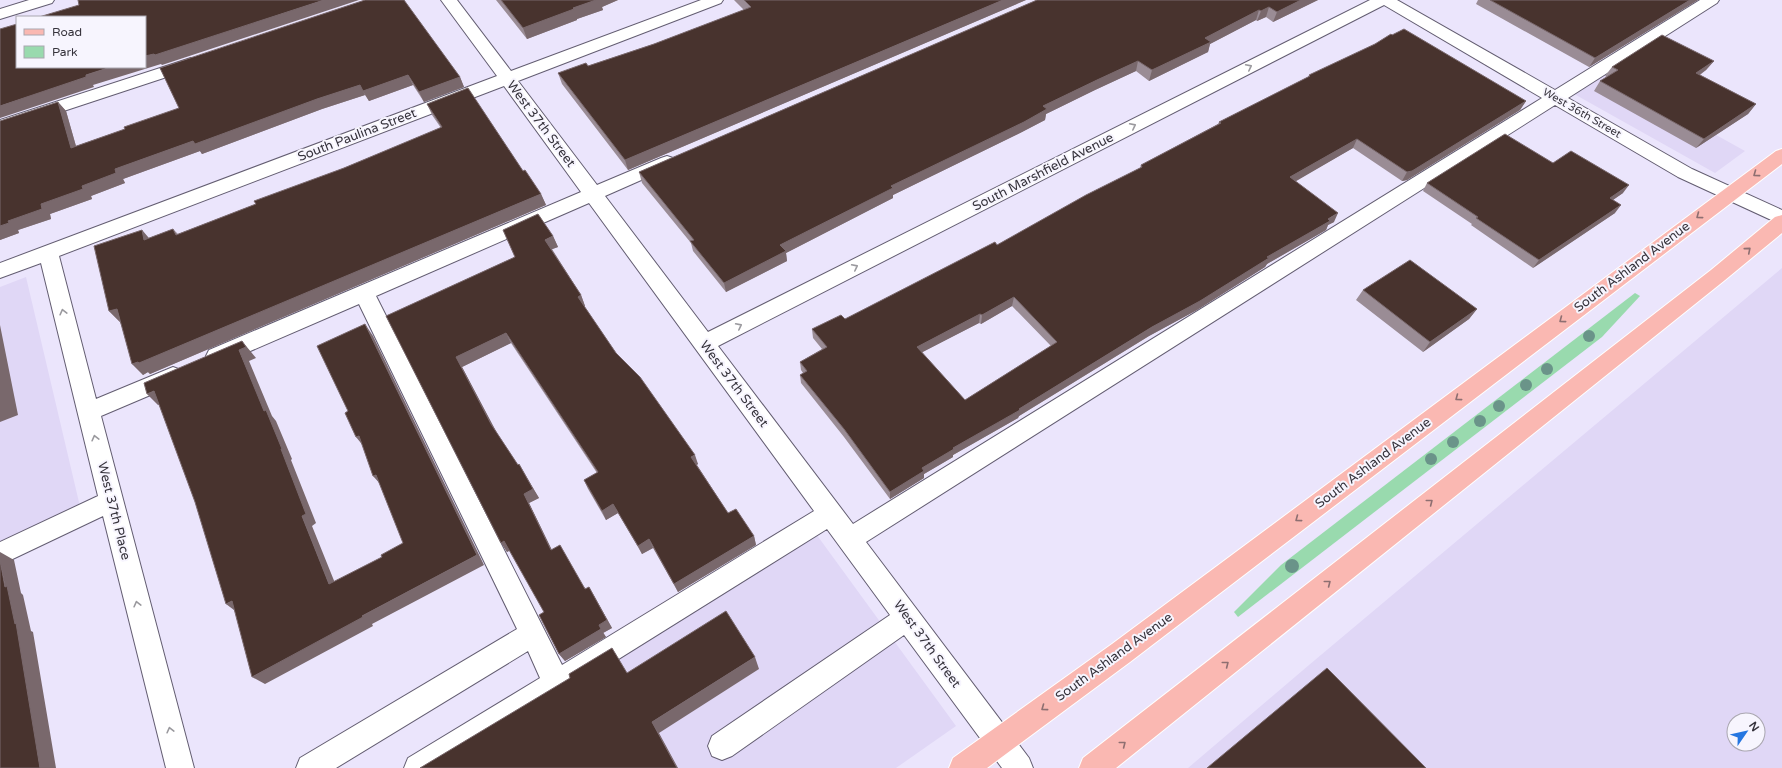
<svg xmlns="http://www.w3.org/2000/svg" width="1782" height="768" font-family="'Varela Round',sans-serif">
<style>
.built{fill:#e0d7f6;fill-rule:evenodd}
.green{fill:#99daae}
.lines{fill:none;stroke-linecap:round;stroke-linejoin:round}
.minor-casing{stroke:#635d71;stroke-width:2}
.major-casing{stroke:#fff;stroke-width:2}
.minor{fill:#fff;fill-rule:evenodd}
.major{fill:#fab8b2;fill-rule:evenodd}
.tree{fill:#6a9489}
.wall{fill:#9a8c95;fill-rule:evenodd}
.shaded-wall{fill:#79686c}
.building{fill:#48332e;stroke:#79686c;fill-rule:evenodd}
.oneway{stroke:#9a999e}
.oneway2{stroke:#8e6f71}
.labels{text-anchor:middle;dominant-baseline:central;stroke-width:4;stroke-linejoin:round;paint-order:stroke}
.far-street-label{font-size:11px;fill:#36333c;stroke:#f7f5fe}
.street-label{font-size:13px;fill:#36333c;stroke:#f7f5fe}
</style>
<rect width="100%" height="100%" fill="#ebe5fc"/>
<path class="built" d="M1599,70l146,81 -30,22 -148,-83z
M1782,268v500h-594l121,-103zM1734,720h24v24h-24z
M26,277l56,238 -82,39v-267z
M811,527l145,199 -60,42h-478z"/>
<path class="green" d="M1635,293l5,3 -38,41 -364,280 -4,-5 47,-47z"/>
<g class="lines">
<g class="minor-casing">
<path id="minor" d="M29,0h25l-2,3 -52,16v-10z
M441,0h16l54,71 190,-71h22l-2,3 -203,78 79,104 64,-27 6,-2 6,2 3,4 -3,4 -68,30 103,136 662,-332h27l158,90 145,-90h19l-2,3 -149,95 124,71 90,41v15l-104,-48 -123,-72 -689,437 163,216 4,10h-31l-98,-133 -172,121 -10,4 -10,-4 -4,-10 4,-10 178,-121 -63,-86 -383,239h-40l4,-10 132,-80 -12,-27 -192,117h-40l4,-10 217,-129 -158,-325 -134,58 -8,3 -8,-3 -3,-6 3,-6 372,-158 -77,-106 -445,170 37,143 77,-32 8,3 3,6 -3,6 -80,34 93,352h-28l-63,-252 -103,49v-23l98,-46 -57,-233 -41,15v-15l497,-187zM1384,5l158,93 -689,426 -135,-178zM589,203l225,308 -252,154 -186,-369z
M191,58l6,1 2,4 -2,4 -197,65v-12z"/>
</g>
<g class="major-casing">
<path id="major" d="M1782,149v15l-652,498 -143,106h-38l4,-10 159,-114 664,-493z
M1782,215v18l-57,47 -609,488h-37l4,-10 628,-488 64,-53z"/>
</g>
<use href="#minor" class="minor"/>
<use href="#major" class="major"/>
</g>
<g class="tree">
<circle cx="1589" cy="336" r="6"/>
<circle cx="1547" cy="369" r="6"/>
<circle cx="1526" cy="385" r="6"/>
<circle cx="1499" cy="406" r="6"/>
<circle cx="1480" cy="421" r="6"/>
<circle cx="1453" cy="442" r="6"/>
<circle cx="1431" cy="459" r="6"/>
<circle cx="1292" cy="566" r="7"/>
</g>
<path class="wall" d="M496,0h122l-16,7 1,3 -26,9v1l-50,19z
M734,0h292l-398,170 -66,-86 -4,-11 30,-7 66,-22 90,-34z
M1037,0h281l-45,22 -7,-5 -9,4 -1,-1 -46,24 -2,8 -59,29 -13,-10 -41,19 -49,24 -1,6 -23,12 -129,63v3l-107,55 1,8 -61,31 -33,-41 -2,-8 -49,-60 -3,-11z
M1478,0h220l-109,67 -113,-63z
M1714,61l-8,9 -6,5 56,29 -8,10 -52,34 -102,-57 6,-10 7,-4 -2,-1 7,-9z
M160,68l300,9 4,10 -40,15 -11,-17 -44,16 -4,-6 -43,14 -120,45 -2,-3 -77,28 2,4 -34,13 1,3 -42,15 1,5 -33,11 1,3 -19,7v-119l58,-19 8,9 10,35 49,-17 54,-21z
M1309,75l217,26 -6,9 -113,70 -5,1 -49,-33 -58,33 39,41 -6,3 -2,5 -59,34 -2,3 -68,43 -48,26 -130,80 -1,2 -65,37v2l-29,17v4l-34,21 -46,-62 -43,-54 -1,-8 3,-2 -2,-3 -1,-8 22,-13 -9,-11 -1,-9 33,-10 152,-74 143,-77 1,-3 77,-41 1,-2 89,-45zM1012,306l39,40 -86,54 -43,-48 57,-29 2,1z
M427,104l96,67 18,23 5,11 -396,169 -2,-2 -5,3 -23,-53 -11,-11 33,-81 7,8 24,-9 5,5 78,-30 185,-76 -9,-13z
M1553,163l70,30 -10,7 2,13 -82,55 -62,-43 1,-1 -49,-33 4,-8z
M553,236l5,11 -6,2 29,46 4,11h-1l32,47 82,111 -1,1 31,48 26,23 2,9 -78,47 -25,-44 -11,6 -24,-41 -12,7 -18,-31 -4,-9 13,-7 -86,-130 -49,24 33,63 44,68 -10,5 23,47 34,39 3,-2 23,41 -9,5 3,4 -41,24 -6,-7 -15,-42 -34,-62 -3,2 -121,-236 129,-59z
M1363,290l114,19 -8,10 -46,33 -67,-52z"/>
<path class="shaded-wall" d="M324,0h35l-197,65 -1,-1 -68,21 1,2 -94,31v-12l86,-31 25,-8h34v-11z
M596,0h22l-16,7 1,3 -26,9v1l-50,19 -4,-11 50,-20z
M1003,0h23l-398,170 -3,-10z
M1301,0h17l-45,22 4,-10z
M1690,0h8l-109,67 6,-9z
M1269,7l-3,10 -9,4 4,-10z
M1259,10l-3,10 -46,24 -2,8 -59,29 3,-11 53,-32z
M1138,61l-2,10 -41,19 -49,24 -1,6 -23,12 -129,63v3l-107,55 1,8 -61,31 -2,-9 56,-38 111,-59 152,-80 54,-26z
M1714,61l-8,9 -17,12 7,-9z
M408,75l5,10 -44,16 -6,-10z
M460,77l4,10 -40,15 -5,-10z
M360,85l5,10 -43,14 -120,45 -2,-3 -77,28 2,4 -34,13 1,3 -42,15 1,5 -33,11 1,3 -19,7v-14l8,-5 33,-17 41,-18 33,-17 78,-28 124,-42z
M1526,101l-6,9 -113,70 -5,1 5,-9z
M58,102l8,9 13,46 -8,-9z
M1756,104l-8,10 -52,34 8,-9z
M1357,139l-4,9 -67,39 4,-10z
M1629,185l-6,8 -19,13 6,-8z
M541,194l5,11 -396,169 -2,-2 -5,3 -11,-11z
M1621,205l-6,8 -82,55 6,-8z
M1338,213l-4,9 -6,3 -2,5 -59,34 -2,3 -68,43 -48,26 -130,80 -1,2 -65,37v2l-29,17v4l-34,21v-7l32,-24 31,-20 66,-39z
M142,230l9,11 -7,-1z
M553,236l5,11 -8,3 -5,-10z
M581,295l4,11 -3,2 -4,-11z
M1014,297l-2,9 -31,18 1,-9z
M117,309l3,13 -11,-11z
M1477,309l-8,10 -46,33 7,-10z
M980,314l-1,9 -62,32v-8z
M365,324l8,12 111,229 -112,59 1,2 -108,58 -13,-7 110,-61 115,-61z
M0,325l18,90 -18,7z
M506,333l5,10 -49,24 35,66 -6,-9 -35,-67z
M242,341l14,17 -7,3 23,55 4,5 16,38 -1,1 25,63 -4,3 27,67 -10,-9 -27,-68 -63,-166z
M154,391l11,11 -7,3 -11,-11z
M359,436l6,12 -9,-11z
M695,455l3,9 -4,2 -3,-9z
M519,464l20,34 -10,5 27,56 -5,-9 -27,-56z
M376,475l6,11 -9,-10z
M613,504l5,9 -12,7 -4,-9z
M754,536l2,9 -78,47 -4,-8z
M649,539l4,9 -11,6 -4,-8z
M504,541l7,9 -4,2 -6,-9z
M0,552l14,8 7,33 2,2 8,36 2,1 23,136h-16l-40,-208z
M589,587l23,41 -9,5 -4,-8z
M232,601l6,12 -12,-9z
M601,629l5,8 -41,24 -6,-7z
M755,657l4,12 -100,64 19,35h-1l-25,-46z"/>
<path class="building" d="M78,0h246l-169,55 -1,-1 -9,2v-39h-106l40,-12z
M365,0h39l56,77 -41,15 -11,-17 -45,16 -3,-6 -43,14 -122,45 -2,-3 -78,28 1,4 -34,13 1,3 -42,15 1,5 -34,12 1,2 -9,3v-105l58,-19 13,46 54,-19 -1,-2 55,-19 -19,-40z
M501,0h95l-23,8 1,1 -51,19z
M744,0h259l-378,160 -67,-87 28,-10 2,3 66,-22 97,-37z
M1037,0h264l-24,12 -8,-5 -8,4 -2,-1 -54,28 6,4 -59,28 -14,-9 -41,19 -54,26 4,3 -23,13 -133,64 2,2 -113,57 6,6 -62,32 -34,-42 4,-1 -55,-68z
M1490,0h200l-95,58z
M17,24v43h94l-25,8v2l-86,29v-77z
M1404,29l122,72 -114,70 -5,1 -50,-33 -67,38 48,36 -10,6 2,2 -63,36 2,1 -69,43 -48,26 -133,82 1,1 -67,38 1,1 -32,19 2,3 -34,21 -46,-63 -44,-54 7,-4 -7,-9 27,-15 -15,-18 29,-14 4,4 150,-77 2,3 89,-50 56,-28 -1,-2 80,-42 -2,-1 91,-46 -1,-1 66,-31 16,-10 1,1zM1014,297l43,45 -92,58 -48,-53 63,-33 2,1z
M1662,35l52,26 -18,12 60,31 -52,35 -104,-58 18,-11 -6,-3z
M468,88l55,83 2,-1 16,24 -402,169 -1,-1 -6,2 -15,-55 -8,2 -15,-65 48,-16 2,10 29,-11 3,6 80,-31 -2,-3 90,-33 98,-41 -15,-23z
M1505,134l48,29 18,-12 58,34 -19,13 11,7 -82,55 -63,-42 2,-1 -51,-34z
M538,214l15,22 -8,4 36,55 -3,2 38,56 24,24 55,78 -4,2 37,56 8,-4 18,27 -80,48 -25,-45 -11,7 -25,-42 -11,7 -18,-31 14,-8 -92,-139 -50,24 35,67 27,41 1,-1 14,25 -9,5 27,56 9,-5 25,44 4,-2 18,33 -8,5 2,4 -42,25 -20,-39 5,-3 -40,-71 -3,2 -115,-227 129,-59 -12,-27z
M1410,260l67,49 -47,33 -67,-52z
M365,324l112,231 -115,61 1,1 -111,60 -20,-76 -6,3 -31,-102 -41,-111 -7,3 -3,-11 98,-42 4,6 -7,3 25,61 2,-1 16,39h-1l25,65 -4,2 27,68 53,-27 -1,-2 22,-12 -27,-68 -3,1 -14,-40 -3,1 -11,-24 3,-2 -31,-65z
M0,560l5,27 2,-1 8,38 1,-1 24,145h-40z
M726,611l29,46 -103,65 25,46h-257l150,-90 -1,-4 43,-26 15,25z
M1327,668l99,100h-219z"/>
<defs><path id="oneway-chevron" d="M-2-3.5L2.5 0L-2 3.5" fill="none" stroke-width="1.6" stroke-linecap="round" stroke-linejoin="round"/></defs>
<g class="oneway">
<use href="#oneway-chevron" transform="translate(1249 67) rotate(-27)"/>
<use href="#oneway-chevron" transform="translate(1133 126) rotate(-27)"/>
<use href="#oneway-chevron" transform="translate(855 267) rotate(-27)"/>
<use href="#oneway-chevron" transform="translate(63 312) rotate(-104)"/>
<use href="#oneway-chevron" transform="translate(739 326) rotate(-27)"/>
<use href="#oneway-chevron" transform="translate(95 438) rotate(-104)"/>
<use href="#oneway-chevron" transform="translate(137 604) rotate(-104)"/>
<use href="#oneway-chevron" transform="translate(170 730) rotate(-104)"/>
</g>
<g class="oneway2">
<use href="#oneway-chevron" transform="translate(1756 174) rotate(144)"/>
<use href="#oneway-chevron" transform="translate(1699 216) rotate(143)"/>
<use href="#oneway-chevron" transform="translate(1748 250) rotate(-40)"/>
<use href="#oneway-chevron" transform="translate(1562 320) rotate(143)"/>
<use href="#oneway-chevron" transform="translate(1458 398) rotate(143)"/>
<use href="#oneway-chevron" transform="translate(1430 502) rotate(-38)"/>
<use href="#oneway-chevron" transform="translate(1298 519) rotate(143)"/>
<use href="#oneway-chevron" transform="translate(1328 583) rotate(-38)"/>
<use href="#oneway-chevron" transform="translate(1226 664) rotate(-38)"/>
<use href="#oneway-chevron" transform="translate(1044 708) rotate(144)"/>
<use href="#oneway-chevron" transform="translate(1123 744) rotate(-38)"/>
</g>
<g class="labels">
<g class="far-street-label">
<text transform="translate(1582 113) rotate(30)">West 36th Street</text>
</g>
<g class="street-label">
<text transform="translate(541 124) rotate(53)">West 37th Street</text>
<text transform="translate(357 135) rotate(-21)">South Paulina Street</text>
<text transform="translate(1043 172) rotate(-27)">South Marshfield Avenue</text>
<text transform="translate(1632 267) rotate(-37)">South Ashland Avenue</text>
<text transform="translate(734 384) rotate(53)">West 37th Street</text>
<text transform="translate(1373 463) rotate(-37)">South Ashland Avenue</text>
<text transform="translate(114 511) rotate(76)">West 37th Place</text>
<text transform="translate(927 644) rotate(54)">West 37th Street</text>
<text transform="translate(1114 657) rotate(-36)">South Ashland Avenue</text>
</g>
</g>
<rect x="16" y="16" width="130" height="52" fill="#f7f5fe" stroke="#aaa7b0"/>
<rect x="24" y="29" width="20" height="6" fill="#fab8b2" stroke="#aaa7b0"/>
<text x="52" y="36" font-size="12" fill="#36333c">Road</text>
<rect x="24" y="46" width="20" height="12" fill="#99daae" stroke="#aaa7b0"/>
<text x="52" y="56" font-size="12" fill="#36333c">Park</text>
<g transform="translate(1746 732) rotate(56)"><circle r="19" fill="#f7f5fe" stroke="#aaa7b0"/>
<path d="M0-3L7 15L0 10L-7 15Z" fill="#2576e1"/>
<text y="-6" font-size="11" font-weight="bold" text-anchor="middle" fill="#36333c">N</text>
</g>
</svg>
